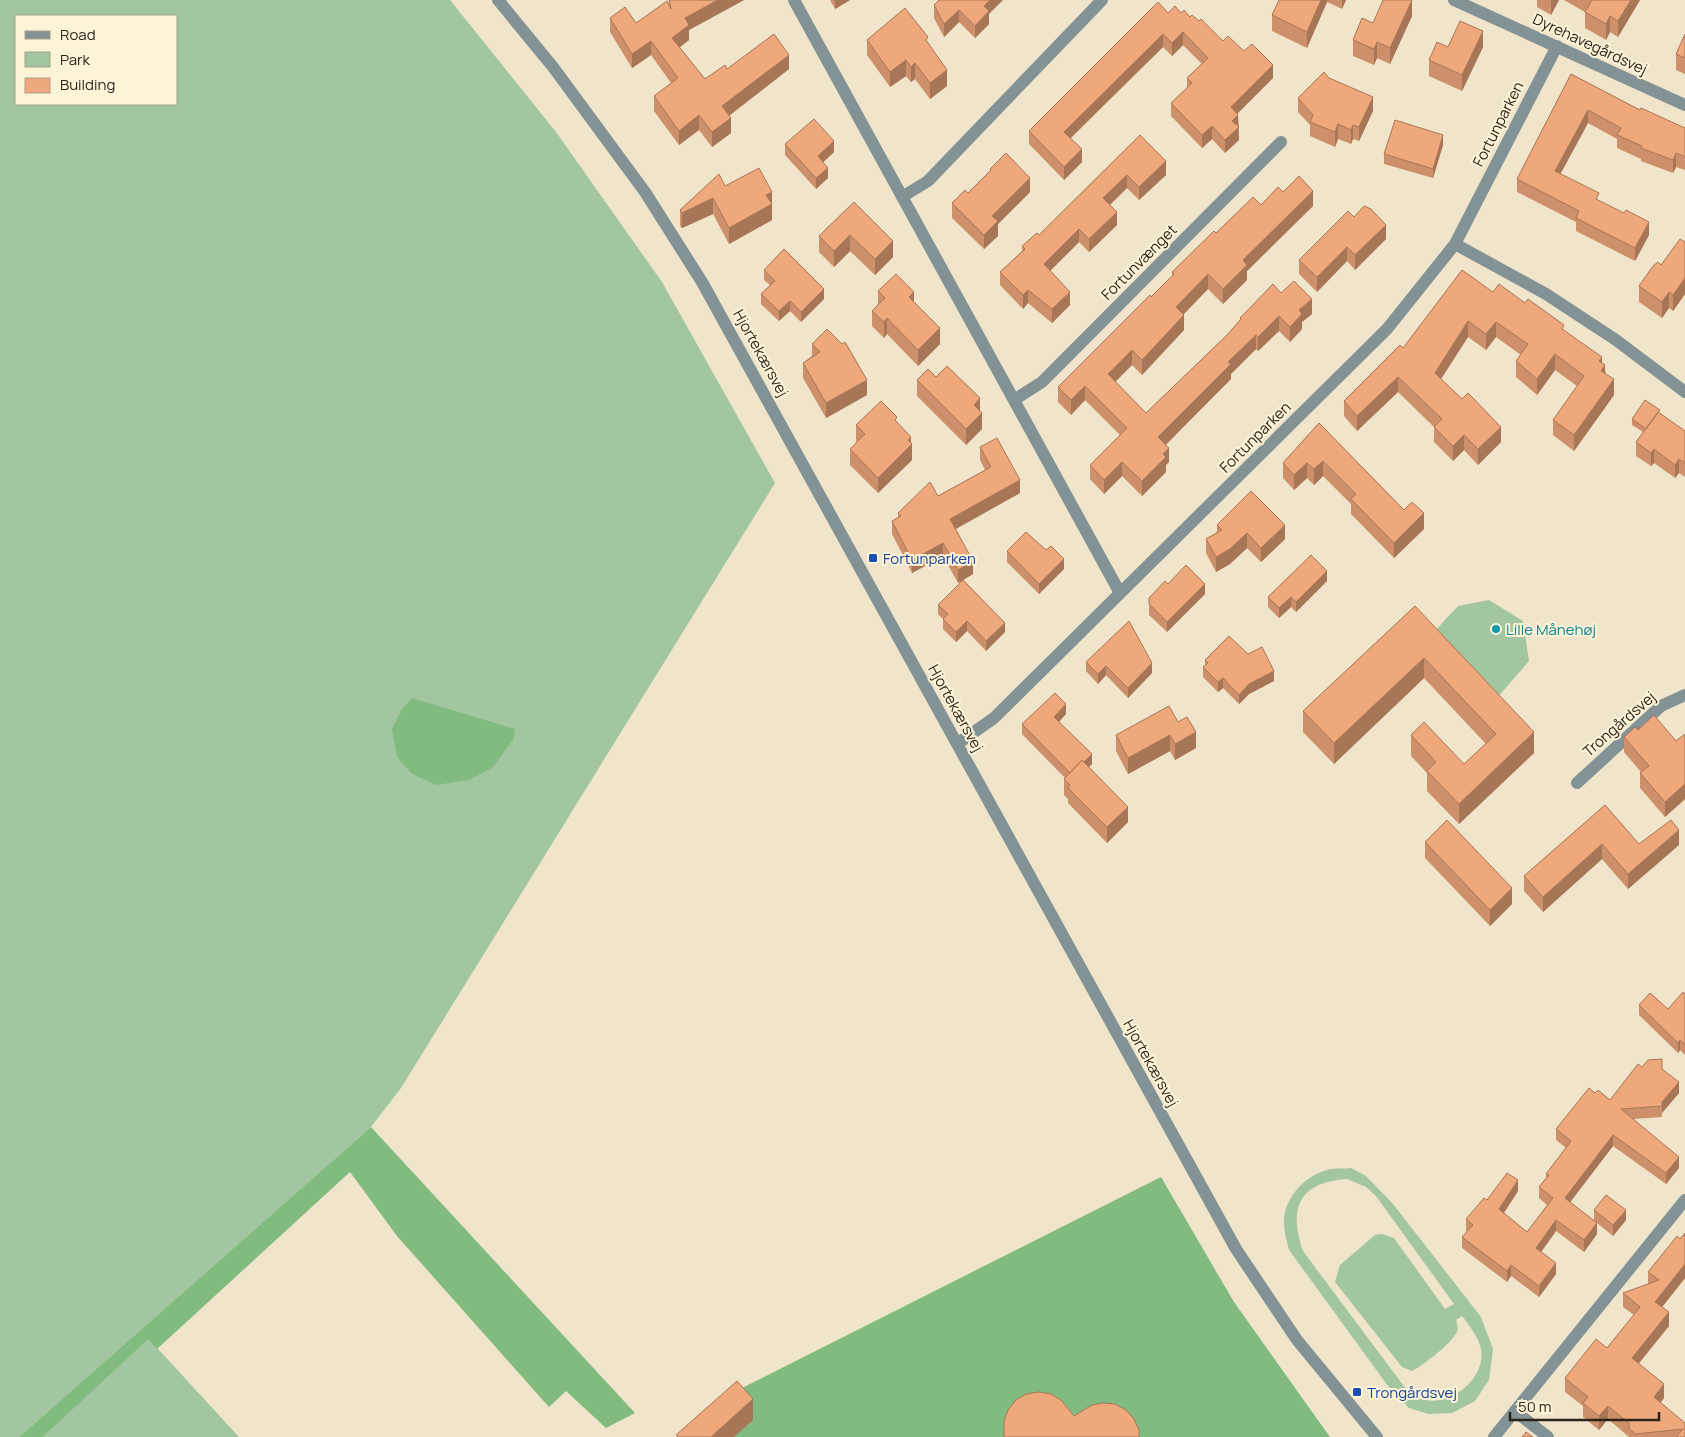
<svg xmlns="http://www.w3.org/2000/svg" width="1685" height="1437" font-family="Manrope,sans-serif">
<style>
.green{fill:#a2c6a0;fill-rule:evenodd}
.forest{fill:#81bb80}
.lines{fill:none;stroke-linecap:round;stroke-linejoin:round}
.minor{stroke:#839294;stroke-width:12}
.wall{fill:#ce906a}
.shaded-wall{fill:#a77656}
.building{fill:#efa87b;stroke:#a77656}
.transit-dot{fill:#1a4fb4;stroke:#fdf3d7;stroke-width:2}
.culture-dot{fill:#0f9aa8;stroke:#fdf3d7;stroke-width:2}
.labels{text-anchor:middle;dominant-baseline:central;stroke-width:4;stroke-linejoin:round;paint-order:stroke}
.street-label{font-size:15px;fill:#29251a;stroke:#fdf3d7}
.transit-label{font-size:15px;fill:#164399;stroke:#fdf3d7;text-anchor:start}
.culture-label{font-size:15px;fill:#0d838f;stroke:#fdf3d7;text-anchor:start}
</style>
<rect width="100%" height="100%" fill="#f0e5ca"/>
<path class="green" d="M0,0h450l106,132 106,150 113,201 -374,605 -30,39 -352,310h-19zM16,16h160v88h-160z
M1489,600l34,21 6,40 -32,37 -64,-65 25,-27z
M1351,1168l15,8 27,28 88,113 12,32 -4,31 -14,21 -23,12 -23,1 -20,-6 -21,-22 -99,-136c-2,-9 -5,-18 -5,-27 -1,-25 23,-50 47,-54 6,-1 13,0 20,-1zM1347,1179l19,8 10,9 78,108 -9,5 -51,-71 -12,-4 -7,1 -35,30 -5,17 67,85 10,4c11,-6 36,-25 43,-36 4,-5 3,-9 1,-15l6,-4c7,9 17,22 19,33 6,33 -40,65 -68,46 -5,-3 -9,-9 -13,-14l-97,-130c-15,-43 -4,-69 44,-72z
M148,1338l91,99h-196z"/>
<path class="forest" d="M412,698l103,31 -1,10 -21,28 -24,13 -33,5 -24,-11 -15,-17 -5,-28 10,-20z
M371,1127l264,286 -29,15 -40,-37 -17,16 -152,-171 -47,-64 -193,177 -9,-10 -105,98h-24z
M1161,1177l73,125 96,135h-647l51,-45z"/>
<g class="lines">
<path class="minor" d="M498,0l55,67 92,125 57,90 534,967 61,91 80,97
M794,0l326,593
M1454,0l231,105
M902,197l26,-16 174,-181
M1455,244l91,50 70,46 69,52
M1014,400l28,-18 239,-240
M957,744l37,-26 393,-389 68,-85 102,-198
M1577,783l84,-77 24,-11
M1516,1412l32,25
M1494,1437l191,-237"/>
</g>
<path class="wall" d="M669,0h75l-55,30v10l-10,8 26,31 22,-10h62l-60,47 2,17 -19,14 -13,-17 -20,15 -25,-34v-15l17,-13 -20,-28 -19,13 -22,-36v-14l26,5 33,-18z
M830,0h20l-15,9z
M1279,0h67l-4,9 -15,-7 -20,46 -35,-17v-16z
M1537,0h22l-8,15 -14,-8z
M1564,0h76l-22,37 -8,-5 -4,8 -21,-12v-16z
M934,5l55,9v10l-14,14 -16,-16 -15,15 -10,-19z
M1168,13h13l18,8 24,20 21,10 29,27 -36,36 1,1 1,25 -14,13 -13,-14 -10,9 -31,-32v-13l16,-15v-10l15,-14 -19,-19 -11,11 -9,-9 -92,91 11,24 -18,18 -35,-36v-13z
M1412,16l-22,48 -13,-6 -3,7 -21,-9v-16l20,-17z
M1685,34v43v-3l-9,-4v-16z
M867,40l61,4 19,42 -17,13 -15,-20 -4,3 -5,-6 -16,11 -23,-32z
M1448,47h35l-21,44 -33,-15v-16z
M1571,74l69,36 45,18v42l-9,-3 -3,6 -32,-12v-2l-24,-11v-9l-29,-16 -28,51 89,61 -14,26 -59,-30v-9l-59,-30v-13z
M1329,78l44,33 -14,30 -6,-2 -2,5 -13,-5 -3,8 -25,-11v-11l-12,-13v-14z
M1140,135l26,40 -27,25 -12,-12 -17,17 7,20 -28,27 -10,-10 -29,29 20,34 -18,18 -24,-20 -5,6 -23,-24v-13l22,-21v-5l17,-11z
M785,144l49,8 -11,10 5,16 -12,11 -31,-34z
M1443,145l-10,33 -49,-14v-10z
M990,169l40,23 -32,32v12l-14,13 -32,-31v-15l16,-10 22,-21z
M725,186l47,34 -43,24 -16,-30 -31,14 -2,-2v-16z
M1283,192l30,14 -66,65v9l-24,24 -15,-15 -25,26 1,15 -42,45 -10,-10 -17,17 31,31 81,-78 13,-14v-3l41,-25 31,21 -10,8v7l-12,13 -11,-11 -21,20 -2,-2 -25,25v5l-12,12 -53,54 3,17 -3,3v7l-24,24 -20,-20 -18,18 -14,-15v-14l30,-30 -35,-35 -14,15 -13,-13v-15l114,-111v-4l44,-39 45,-28z
M854,202l39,55 -18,18 -25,-24 -16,16 -15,-15v-16z
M1354,217l32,22 -31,31 -8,-9 -30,31 -18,-18v-14z
M1685,242v52l-12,17 -4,-3 -7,10 -23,-16v-16z
M764,270l60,29 -23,23 -11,-11 -11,10 -18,-17v-10l9,-9 -6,-5z
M878,291l36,11 26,42 -22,22 -31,-32 -3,4 -12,-12v-15l6,-7z
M1493,292l71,38 38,32 12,33 -40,56 -21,-16v-15l24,-34 -22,-16 -18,25 -21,-18v-16l5,-6 -25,-18 -10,13 -18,-13 -27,42 60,63 -23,23 -14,-15 -11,11 -19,-19v-15l-36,-35 -41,39 -13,-15v-15l59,-53z
M812,344l55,51 -41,23 -23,-40v-15l9,-7z
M936,377l44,34 2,18 -16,16 -49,-49v-16z
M1660,413l25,18v46l-6,-4 -4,5 -21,-15 -3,3 -15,-10v-14l7,-10 -11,-7v-6z
M897,422l14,21 1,17 -34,33 -28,-28v-16l7,-7 -1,-1v-16z
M1319,423l85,87 20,19 -30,29 -43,-44v-10l-28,-28 -9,9 -7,-7 -13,12 -11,-12v-15z
M980,447l40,46 -64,36 17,45 -15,9 -15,-27 -31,17 -20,-39v-13l6,-4v-4l40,-17 47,-26 -5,-10z
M1217,525l68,14 -24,23 -14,-14 -17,16 -14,8 -10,-19v-14l11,-7z
M1007,551l57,18 -25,25 -32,-32z
M1327,581l-31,31 -5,-5 -12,11 -11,-11v-10z
M1168,584l37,10 -38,38 -18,-17v-17z
M938,605l67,27 -19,19 -19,-20 -11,11 -13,-13v-10l-5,-5z
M1415,606l119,147 -75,71 -32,-33v-18l-16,-17v-21l53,29 22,-20 -62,-66 -90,86 -31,-32v-21z
M1205,660l69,21 -25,13 -10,10 -16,-16 -5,4 -15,-15v-10l2,-1z
M1086,662l66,11 -24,25 -22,-23 -8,9 -12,-13z
M1066,714l-7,8 33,42 -3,3 39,55 -21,21 -39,-40v-4l-4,-4v-16l1,-1 -43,-44v-10z
M1178,722l18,26 -21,12 -5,-9 -42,23 -12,-23v-16z
M1638,730l38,11 9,-7v65l-20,18 -25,-29v-15l1,-1 -17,-20v-15z
M1605,805l34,39 40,1 -51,44 -26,-30 -59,53 -19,-21v-15z
M1425,842l87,62 -22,22 -65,-68z
M1685,994v61l-5,-5 -2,3 -39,-38v-10l29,4z
M1642,1067l20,2 17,24 -17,20v4l-28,2 45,49 -13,16 -53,-38 -43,56 24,19v-11l32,10 -13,16 -16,-13v11l-13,18 -28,-21 -15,21 15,22 -17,23 -28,-21 -4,6 -45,-34v-11l5,-5 -1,-2v-11l21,-19 31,-9 -14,22 23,19 20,-27 -8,-7v-11l7,-9v-4l20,-26 -10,-8v-11l39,-36 15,7z
M1685,1233v45l-23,29 7,19 -31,37 26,35 -4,5 25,20v14h-56l-21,-18 -9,11 -16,-13v-11l-18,-14v-14l42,-30 27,-33 -11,-8v-14l25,-9v-12z"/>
<path class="shaded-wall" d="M718,0h26l-55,30v10l-17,13v-15l13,-20z
M835,0h15l-15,9z
M990,0h13l-14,14v10l-14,14v-12l9,-20z
M1321,0h6v2l-20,46v-16z
M1342,0h4l-4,9z
M1412,0v16l-22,48v-16z
M1551,0h8l-8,15z
M1631,0h9l-22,37v-16z
M959,10v12l-15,15v-13z
M1610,16v16l-4,8v-16z
M1483,31v16l-21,44v-16z
M1183,32v13l-11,11v-13z
M1163,34v13l-99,97v-12z
M651,41v14l-19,13v-14z
M1377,42v16l-3,7v-16z
M789,55v14l-67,52v-15z
M906,60v16l-16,11v-15z
M915,63v16l-4,3v-15z
M1273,65v13l-42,42v-13z
M947,70v16l-17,13v-16z
M1373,97v14l-14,30v-14z
M1588,110v13l-33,61v-13z
M699,115v15l-20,15v-14z
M1238,115l1,25 -14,13v-13l7,-19z
M731,118v15l-19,14v-15z
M1338,124v15l-3,8v-15z
M1353,125v14l-2,5v-14z
M1212,126v13l-10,9v-13z
M1443,135v10l-10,33v-9z
M834,141v11l-16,15v-11z
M1082,149v13l-18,18v-13z
M1676,153v14l-3,6v-13z
M1166,161v14l-27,25v-13z
M828,168v10l-12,11v-11z
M1127,175v13l-24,23v-13z
M1030,178v14l-32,32v12l-14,13v-14l8,-19z
M1313,191v15l-66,65v9l-24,24v-15l20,-29z
M772,192v28l-43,24v-16l37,-33z
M713,198v16l-31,14v-15z
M1117,212v13l-28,27v-13z
M1649,222v13l-14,26v-13z
M1386,225v14l-31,31v-15z
M1079,229v13l-35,35v-13z
M850,235v16l-16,16v-16z
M893,241v16l-18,18v-16z
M1347,247v14l-30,31v-15z
M1208,274v15l-32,33v-15z
M1685,278v16l-12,17v-16z
M824,289v10l-23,23v-10z
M1028,290v13l-5,6v-14z
M914,292v16l-5,-11z
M1070,292v13l-18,18v-14z
M1669,292v16l-7,10v-16z
M1312,299v15l-10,8v7l-12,13v-15l9,-17z
M790,301v10l-11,10v-10z
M1184,315v15l-42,45v-15z
M1279,316v15l-21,20v-14z
M887,318v16l-3,4v-16z
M1468,321v16l-33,51v-15z
M1496,322v15l-10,13v-16z
M940,328v16l-22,22v-16z
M1256,335v14l-25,25v5l-73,73v-15l70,-75z
M1132,350v15l-24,24v-15z
M1555,354v16l-18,25v-16z
M1602,357v13l3,-5v15l-4,6 -2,-25z
M1398,377v15l-41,39v-15z
M1614,379v16l-40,56v-16z
M867,380v15l-41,23v-15z
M1085,386v14l-14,15v-15z
M980,398v16l-6,-9z
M982,413v16l-16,16v-16z
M1501,427v15l-23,23v-16z
M1464,435v15l-11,11v-15z
M911,437v8l1,-1v16l-34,33v-15z
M1169,448v14l-3,3v7l-24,24v-15l21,-27z
M1654,449v14l-3,3v-13z
M1679,459v14l-4,5v-13z
M1323,461v15l-9,9v-16z
M1122,462v14l-18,18v-14z
M1307,463v15l-13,12v-15z
M1020,480v13l-70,39v-13z
M1424,513v16l-30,29v-15z
M1285,525v14l-24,23v-14z
M1247,533v15l-17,16 -14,8v-15z
M943,543v13l-31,17v-13z
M1064,559v10l-25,25v-10z
M973,561v13l-15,9v-13z
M1327,571v10l-31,31v-10z
M1205,584v10l-38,38v-10z
M1291,597v10l-12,11v-10z
M967,621v10l-11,11v-10z
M1005,623v9l-19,19v-10z
M1424,658v20l-90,86v-21z
M1152,663v10l-24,25v-10z
M1106,666v9l-8,9v-10z
M1274,671v10l-25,13 -10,10v-9l10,-11z
M1223,678v10l-5,4v-10z
M1066,704v10l-12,13v-10z
M1196,732v16l-21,12v-16z
M1534,732v21l-75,71v-20z
M1170,735v16l-42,23v-16z
M1092,754v10l-21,19v-9z
M1685,784v15l-20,18v-15z
M1128,807v15l-21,21v-16z
M1679,830v15l-51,44v-15z
M1602,844v15l-59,53v-15z
M1512,888v16l-22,22v-16z
M1680,1040v10l-2,3v-10z
M1679,1082v11l-17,20v-11z
M1613,1135v11l-48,63v-11z
M1679,1157v11l-13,16v-11z
M1518,1180v11l-19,29v-11z
M1626,1210v10l-13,16v-11z
M1556,1220v11l-20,28v-11z
M1597,1223v11l-13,18v-12z
M1556,1263v11l-17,23v-11z
M1685,1264v14l-30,38v-14z
M1511,1265v11l-4,6v-11z
M1669,1312v14l-37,46v-14z
M1664,1384v14l-10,13v-14z
M753,1399v21l-19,17h-23z
M1608,1406v13l-9,11v-14z"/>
<path class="building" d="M669,0h49l-33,18 4,7 -17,13 33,41 20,-14 2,4 47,-35 15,21 -67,51 9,12 -19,14 -13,-17 -20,16 -25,-35 24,-18 -27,-37 -19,13 -22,-36 15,-11 11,16 31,-22 4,8z
M939,0h51l-6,6 5,5 -14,15 -16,-16 -15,14 -10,-19z
M1279,0h42l-14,32 -35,-17z
M1383,0h29l-22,48 -13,-6 -3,7 -21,-9 9,-22 11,5z
M1592,0h39l-13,21 -8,-5 -4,8 -21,-12z
M1158,2l10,11 7,-7 6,7 3,-3 6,7 2,-2 7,6 2,-2 22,22 5,-5 16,15 8,-7 21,21 -42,42 7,8 -6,6 7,6 -14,13 -13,-14 -10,9 -31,-32 21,-20 -5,-5 21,-20 -25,-26 -11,11 -9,-9 -99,98 18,17 -18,18 -35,-36z
M905,8l23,29 -2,3 21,30 -17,13 -15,-20 -4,4 -5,-7 -16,12 -23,-32z
M1460,21l23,10 -21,44 -33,-15 8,-18 11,5z
M1685,34v24l-9,-4z
M1324,72l5,6 44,19 -14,30 -6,-2 -2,5 -13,-6 -3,8 -25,-10 3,-7 -15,-17z
M1571,74l69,36 1,-2 44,20v29l-9,-4 -3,7 -32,-12 1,-2 -25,-11 4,-7 -33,-18 -33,61 44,22 -3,6 28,14 2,-3 23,12 -14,26 -59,-30 3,-7 -62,-32z
M814,119l20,22 -16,15 10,12 -12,10 -31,-34z
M1395,120l48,15 -10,34 -49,-15z
M1140,135l26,26 -27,26 -12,-12 -24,23 14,14 -28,27 -10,-10 -35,35 26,28 -18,17 -24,-19 -5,5 -23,-23 25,-23 -3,-3 15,-13 2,2z
M1006,153l24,25 -38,38 6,5 -14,14 -32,-32 13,-13 3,3 23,-23 -1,-1z
M759,168l13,24 -6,3 6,9 -43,24 -16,-30 -31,15 -2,-3 39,-36 6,12z
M1299,176l14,15 -70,69 4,5 -24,24 -15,-15 -32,33 8,8 -42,45 -10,-10 -24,24 38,39 81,-78 14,-16 -1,-1 33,-34 8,9 13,-12 18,18 -13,11 3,4 -12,13 -11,-11 -21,21 -2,-2 -28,27 3,2 -73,73 11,11 -6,6 3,3 -24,24 -20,-19 -18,18 -14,-15 37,-37 -42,-42 -14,14 -13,-13 92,-92 1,2 23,-23 -2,-2 42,-41 2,2 37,-36 8,8 17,-18 5,5z
M854,202l39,39 -18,18 -25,-24 -16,16 -15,-15z
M1364,206l7,3 15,16 -31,30 -8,-8 -30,30 -18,-17 49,-49 6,6z
M1680,239l5,3v36l-12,17 -4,-3 -7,10 -23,-16 14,-20 5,-4 3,3z
M784,249l40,40 -23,23 -11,-11 -11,10 -18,-17 14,-13 -11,-11z
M1462,270l31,22 6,-8 26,19 3,-4 36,26 -2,4 40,28 -3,4 6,4 -4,6 13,8 -40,56 -21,-15 31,-44 -29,-22 -18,25 -21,-18 12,-17 -32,-22 -10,12 -18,-13 -33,52 27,26 6,-6 33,34 -23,22 -14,-14 -11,11 -19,-19 8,-8 -44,-42 -41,39 -13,-15 56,-56 3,3z
M896,274l18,18 -5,5 31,31 -22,22 -31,-32 -3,4 -12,-11 13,-13 -7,-7z
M827,329l15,15 3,-2 22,38 -41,23 -23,-40 17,-11 -8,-8z
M947,366l33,32 -6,7 8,8 -16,16 -49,-49 11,-11 8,8z
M1645,400l15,10 -14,19 -14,-10z
M881,401l16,16 -2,3 16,17 -3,3 4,4 -34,34 -28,-29 15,-15 -9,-9z
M1658,412l27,19v32l-6,-4 -4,6 -21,-16 -3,4 -15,-11z
M1319,423l85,87 8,-8 12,11 -30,30 -43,-44 5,-5 -33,-33 -9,8 -7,-6 -13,12 -11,-12z
M997,438l23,42 -70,39 23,42 -15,9 -15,-27 -31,17 -20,-39 9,-5 -3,-3 32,-31 8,14 53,-29 -11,-20z
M1251,491l34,34 -24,23 -14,-15 -17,16 -14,8 -10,-18 16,-9 -5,-5z
M1026,532l20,18 5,-4 13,13 -25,25 -32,-33z
M1311,555l16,16 -31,31 -5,-5 -12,11 -11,-11z
M1186,565l19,19 -38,38 -18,-18v-6l16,-17 3,3z
M963,580l42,43 -19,18 -19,-20 -11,11 -13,-13 5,-5 -10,-9z
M1415,606l119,126 -75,72 -32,-33 9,-9 -25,-27 13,-13 40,42 32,-30 -72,-76 -90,85 -31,-32z
M1129,621l23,42 -24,25 -22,-22 -8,8 -12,-12z
M1229,636l19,18 14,-7 12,24 -25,13 -10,11 -16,-17 -5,4 -15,-15 5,-4 -3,-3z
M1055,693l11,11 -12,13 38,37 -8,8 -2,-2 -12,13 -48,-49z
M1169,706l9,16 9,-5 9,15 -21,12 -5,-9 -42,23 -12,-23z
M1654,715l22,26 9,-7v50l-20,18 -25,-29 9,-7 -25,-29 11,-10 3,3z
M1082,760l46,47 -21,20 -39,-39 2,-3 -6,-6z
M1605,805l34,39 32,-24 8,10 -51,44 -26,-30 -59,53 -19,-21z
M1447,820l65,68 -22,22 -65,-68z
M1683,992l2,2v51l-5,-5 -2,3 -39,-38 11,-12 18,16z
M1662,1059v10l17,13 -17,20v4l-41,3 58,48 -13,16 -53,-38 -48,63 32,25 -13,17 -28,-20 -20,28 20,15 -17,23 -28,-21 -4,6 -45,-34 11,-12 -7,-6 18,-21 3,2 20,-27 11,7 -19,29 28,23 26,-34 -14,-11 10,-12 -3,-1 25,-33 -15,-12 33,-41 6,5 3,-3 12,10 28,-36 4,3 6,-7z
M1606,1195l20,15 -13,15 -19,-15z
M1685,1233v31l-30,38 14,10 -37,46 32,26 -10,13 31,26v14h-9l7,-8 -48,5 -6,-6v-5l-21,-17 -9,10 -16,-13 5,-6 -23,-19 31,-39 11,9 33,-41 -17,-14 36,-13 -11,-8 29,-36 3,3z
M737,1381l16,18 -42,38h-33l-2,-2z
M1039,1392l12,2 10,6 13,16 18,-11 11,-2 12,1 11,6 8,9 5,11v7h-135v-16l4,-11 8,-10 10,-6z
M1526,1432l7,5h-11z"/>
<g class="transit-dot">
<rect x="868" y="553" width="10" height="10" rx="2.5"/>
<rect x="1352" y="1387" width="10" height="10" rx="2.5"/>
</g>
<circle class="culture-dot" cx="1496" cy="629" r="5"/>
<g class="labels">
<g class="street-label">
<text transform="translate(1590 44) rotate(25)">Dyrehavegårdsvej</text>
<text transform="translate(1498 124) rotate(-63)">Fortunparken</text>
<text transform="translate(1139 262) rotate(-45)">Fortunvænget</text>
<text transform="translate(761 353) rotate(61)">Hjortekærsvej</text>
<text transform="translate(1255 437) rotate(-45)">Fortunparken</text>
<text transform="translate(956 708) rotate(61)">Hjortekærsvej</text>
<text transform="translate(1619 724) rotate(-41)">Trongårdsvej</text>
<text transform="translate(1151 1063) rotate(61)">Hjortekærsvej</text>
</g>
<g class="transit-label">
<text x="883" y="558">Fortunparken</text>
<text x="1367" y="1392">Trongårdsvej</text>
</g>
<g class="culture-label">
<text x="1506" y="629">Lille Månehøj</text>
</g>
</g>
<rect x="15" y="15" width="162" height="90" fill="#fdf3d7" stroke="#a8a18b"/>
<rect x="25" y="31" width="25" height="8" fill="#839294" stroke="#a8a18b"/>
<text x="60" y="40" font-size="15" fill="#29251a">Road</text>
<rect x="25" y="52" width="25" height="15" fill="#a2c6a0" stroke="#a8a18b"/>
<text x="60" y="65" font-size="15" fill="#29251a">Park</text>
<rect x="25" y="78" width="25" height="15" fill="#efa87b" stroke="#a8a18b"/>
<text x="60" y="90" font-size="15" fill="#29251a">Building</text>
<path d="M1510 1412v8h149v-8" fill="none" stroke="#29251a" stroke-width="2.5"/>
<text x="1518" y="1412" font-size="15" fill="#29251a" stroke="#fdf3d7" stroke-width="4" paint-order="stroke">50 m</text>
</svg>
